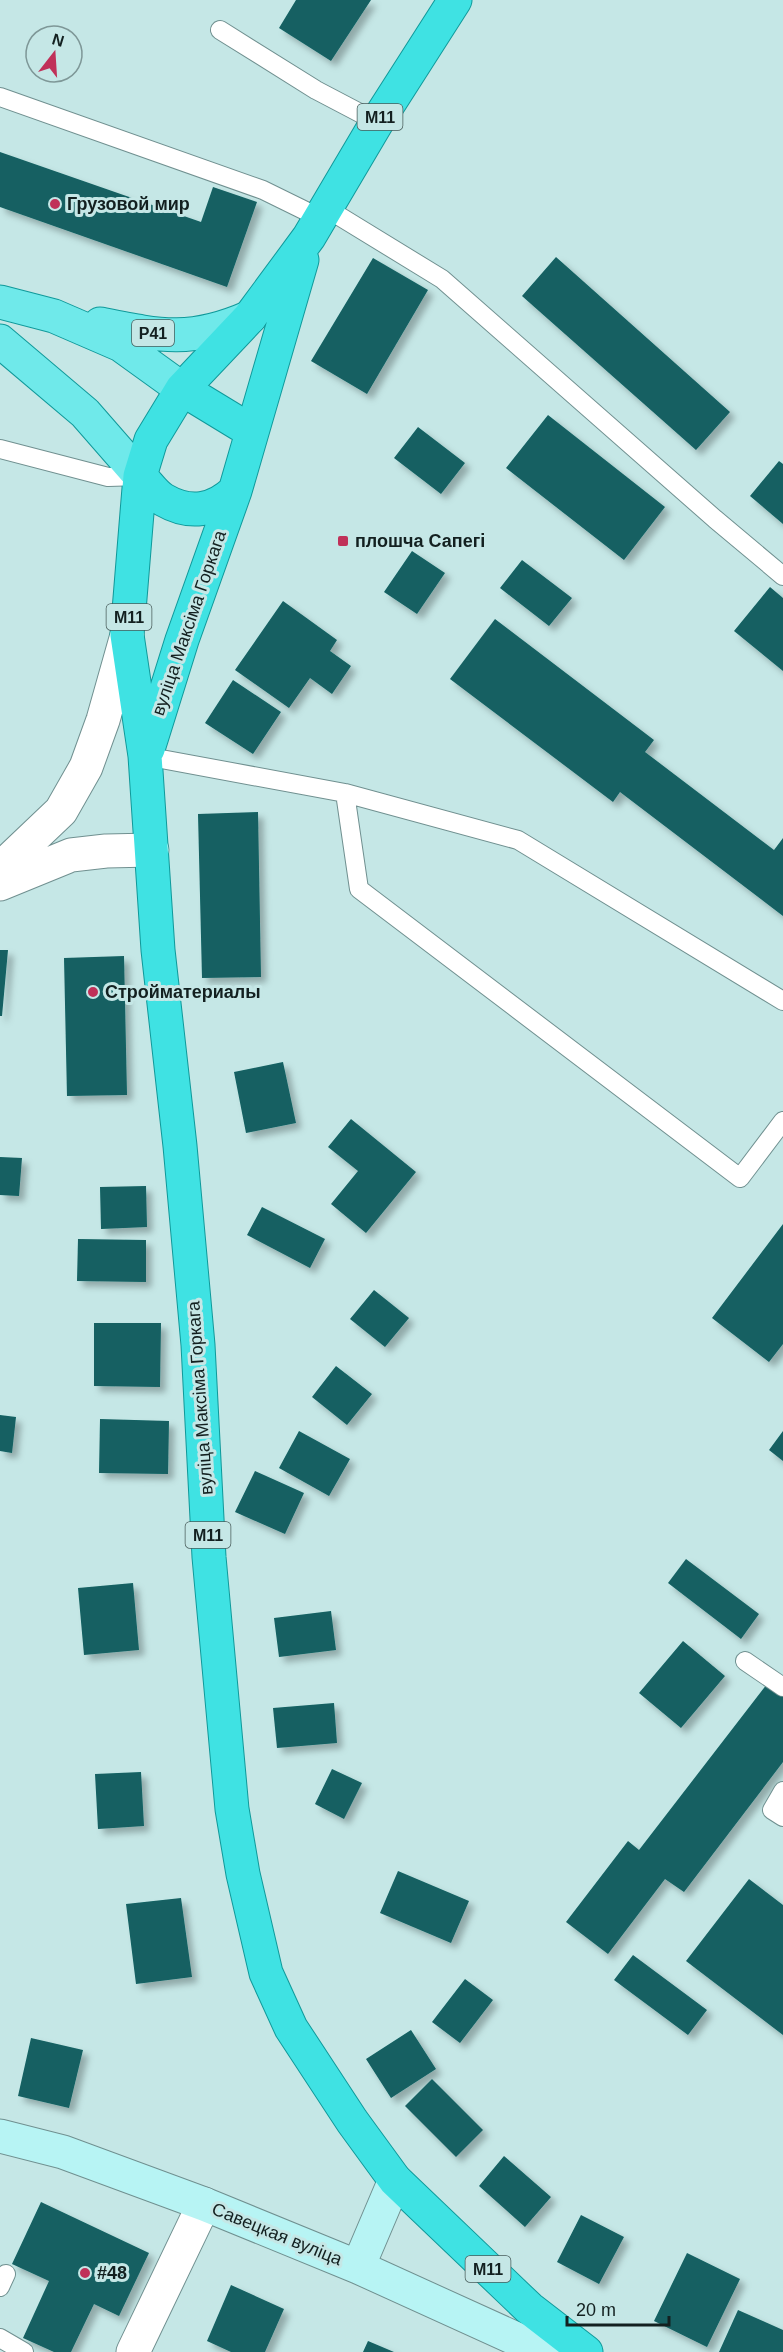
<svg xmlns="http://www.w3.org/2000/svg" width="783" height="2352" font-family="Arial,sans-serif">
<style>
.building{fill:#136162;filter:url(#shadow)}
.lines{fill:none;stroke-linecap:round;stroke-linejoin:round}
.service-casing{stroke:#709090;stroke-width:20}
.minor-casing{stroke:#709090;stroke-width:35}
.tertiary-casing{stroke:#709090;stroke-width:35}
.secondary-casing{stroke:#709090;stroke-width:35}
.primary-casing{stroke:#10999a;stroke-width:35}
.trunk-casing{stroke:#10999a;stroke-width:35}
.service{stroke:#fff;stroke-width:18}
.minor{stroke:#fff;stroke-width:33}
.tertiary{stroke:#fff;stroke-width:33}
.secondary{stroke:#b7f4f4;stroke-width:33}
.primary{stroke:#6fe9ea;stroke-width:33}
.trunk{stroke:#3fe2e3;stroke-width:33}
.poi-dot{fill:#c03159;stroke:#c5e7e6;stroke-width:2}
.labels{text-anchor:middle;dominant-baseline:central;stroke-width:6;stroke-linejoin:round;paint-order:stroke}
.shield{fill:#c5e7e6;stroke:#485c5b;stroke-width:1.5}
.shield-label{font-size:16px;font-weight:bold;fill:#132020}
.poi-label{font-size:18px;font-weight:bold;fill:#132020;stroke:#c5e7e6;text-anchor:start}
.street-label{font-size:18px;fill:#132020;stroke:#c5e7e6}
</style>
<defs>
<filter id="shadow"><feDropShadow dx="5.5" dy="5.5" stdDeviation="3" flood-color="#0004"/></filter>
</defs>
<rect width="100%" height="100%" fill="#c5e7e6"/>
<path class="building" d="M296,0h75l-40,61 -52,-33z
M0,152l201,70 12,-35 44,15 -30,85 -227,-80z
M556,257l174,155 -34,38 -174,-154z
M373,258l55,32 -61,104 -56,-33z
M548,415l117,92 -41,53 -118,-92z
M418,427l47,36 -24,31 -47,-36z
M779,461l4,3v60l-33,-28z
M412,551l33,22 -28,41 -33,-22z
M522,560l50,38 -23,28 -49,-38z
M770,587l13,11v73l-49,-40z
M283,601l54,39 -7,11 21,15 -19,28 -22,-16 -21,30 -54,-38z
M495,619l159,121 -9,12 129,98 9,-12v78l-163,-124 -7,10 -163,-123z
M233,680l48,32 -28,42 -48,-31z
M258,812l3,165 -59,1 -4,-164z
M0,950h8l-6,66h-2z
M124,956l3,139 -60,1 -3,-138z
M283,1062l13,61 -50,10 -12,-61z
M351,1119l65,53 -50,61 -35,-29 27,-33 -30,-24z
M0,1157l22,1 -3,38 -19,-1z
M146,1186l1,41 -46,2 -1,-42z
M262,1207l63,32 -15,29 -63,-33z
M783,1224v120l-14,18 -57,-44z
M78,1239l68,1v42l-69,-1z
M374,1290l35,28 -24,29 -35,-28z
M94,1323h67l-1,64 -66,-1z
M336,1366l36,28 -25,31 -35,-28z
M0,1415l16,2 -4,36 -12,-2z
M100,1419l69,2 -1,53 -69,-1z
M299,1431l51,28 -21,37 -50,-28z
M783,1431v30l-14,-11z
M255,1471l49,22 -19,41 -50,-22z
M686,1559l73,55 -18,25 -73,-56z
M133,1583l6,67 -55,5 -6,-67z
M331,1611l5,39 -57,7 -5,-39z
M683,1641l42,35 -44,52 -42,-35z
M767,1684l16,12v66l-99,130 -19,-13 -57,75 -42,-32 62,-81 11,9z
M334,1703l3,40 -60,5 -4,-40z
M332,1769l30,14 -18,36 -29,-15z
M141,1772l3,54 -46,3 -3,-55z
M398,1871l71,30 -18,42 -71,-30z
M749,1879l34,26v130l-97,-74z
M181,1898l11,79 -56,7 -10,-80z
M633,1955l74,55 -19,25 -74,-55z
M465,1979l28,21 -33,43 -28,-21z
M411,2030l25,39 -45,29 -25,-39z
M31,2038l52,12 -14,58 -51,-12z
M432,2079l51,51 -27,27 -51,-51z
M504,2156l47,41 -26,30 -46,-41z
M41,2202l108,51 -30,63 -25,-12 -23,48h-17l-31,-14 26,-57 -37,-17z
M581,2215l43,22 -25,47 -42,-22z
M687,2253l53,26 -33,68 -53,-26z
M231,2285l53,24 -19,43h-34l-24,-11z
M738,2310l45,20v22h-64z
M368,2341l26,11h-31z"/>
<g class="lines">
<g class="service-casing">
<path id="service" d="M220,30l96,60 61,32
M0,97l263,93 57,28
M326,208l116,71 273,240 68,57
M0,449l108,28 32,-1
M145,756l200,37 173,47 265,161
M345,793l14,96 381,289 43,-57
M745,1661l38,26
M783,1791l-11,19 11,7
M0,2287l6,-13
M0,2338l24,14"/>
</g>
<g class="minor-casing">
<path id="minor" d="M133,2352l71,-148"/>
</g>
<g class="tertiary-casing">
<path id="tertiary" d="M0,869l61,-58 25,-44 17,-47 24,-85
M0,884l71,-29 35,-4 46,-1"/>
</g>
<g class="secondary-casing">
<path id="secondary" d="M0,2136l63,16 141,52 154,63 187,85
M358,2267l37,-87"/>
</g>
<g class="primary-casing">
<path id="primary" d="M0,302l54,14 67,29 61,44
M100,324c60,12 91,19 150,-7
M0,341l85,72 55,63"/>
</g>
<g class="trunk-casing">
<path id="trunk" d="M455,0l-78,122 -68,115 -59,80 -68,72 -31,51 -11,36 -13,159 18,121 13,194 22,196 18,199 11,212 23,252 11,65 23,99 25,55 61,93 43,59 134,128 57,44
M182,389l69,42
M140,476c8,8 15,19 24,24 26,15 50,11 71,-9
M148,749l34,-109 53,-149 67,-231"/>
</g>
<use href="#service" class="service"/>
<use href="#minor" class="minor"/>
<use href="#tertiary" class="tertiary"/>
<use href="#secondary" class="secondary"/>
<use href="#primary" class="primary"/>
<use href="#trunk" class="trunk"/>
</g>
<g class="poi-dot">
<circle cx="55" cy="204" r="6"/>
<rect x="337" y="535" width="12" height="12" rx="3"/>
<circle cx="93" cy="992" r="6"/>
<circle cx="85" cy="2273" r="6"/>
</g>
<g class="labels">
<g class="shield">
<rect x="357.5" y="104" width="45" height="26" rx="4.5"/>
<rect x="132" y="320" width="42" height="26" rx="4.5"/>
<rect x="106.5" y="604" width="45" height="26" rx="4.5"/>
<rect x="185.5" y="1522" width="45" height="26" rx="4.5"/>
<rect x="465.5" y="2256" width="45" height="26" rx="4.5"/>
</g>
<g class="shield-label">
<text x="380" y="117">М11</text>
<text x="153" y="333">Р41</text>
<text x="129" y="617">М11</text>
<text x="208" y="1535">М11</text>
<text x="488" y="2269">М11</text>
</g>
<g class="poi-label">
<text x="67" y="204">Грузовой мир</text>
<text x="355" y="541">плошча Сапегі</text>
<text x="105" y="992">Стройматериалы</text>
<text x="97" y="2273">#48</text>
</g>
<g class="street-label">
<text transform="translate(189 623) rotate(-71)">вуліца Максіма Горкага</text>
<text transform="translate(200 1398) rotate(-94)">вуліца Максіма Горкага</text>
<text transform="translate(277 2234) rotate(22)">Савецкая вуліца</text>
</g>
</g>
<g transform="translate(54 54) rotate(17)"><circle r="28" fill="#c5e7e6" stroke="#7e9797" stroke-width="1.5"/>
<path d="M0-4.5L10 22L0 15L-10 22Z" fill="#c03159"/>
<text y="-9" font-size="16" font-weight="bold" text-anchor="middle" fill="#132020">N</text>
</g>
<path d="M567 2316v9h102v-9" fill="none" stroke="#132020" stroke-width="3"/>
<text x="576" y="2316" font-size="18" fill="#132020" stroke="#c5e7e6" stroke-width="4.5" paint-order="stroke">20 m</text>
</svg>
